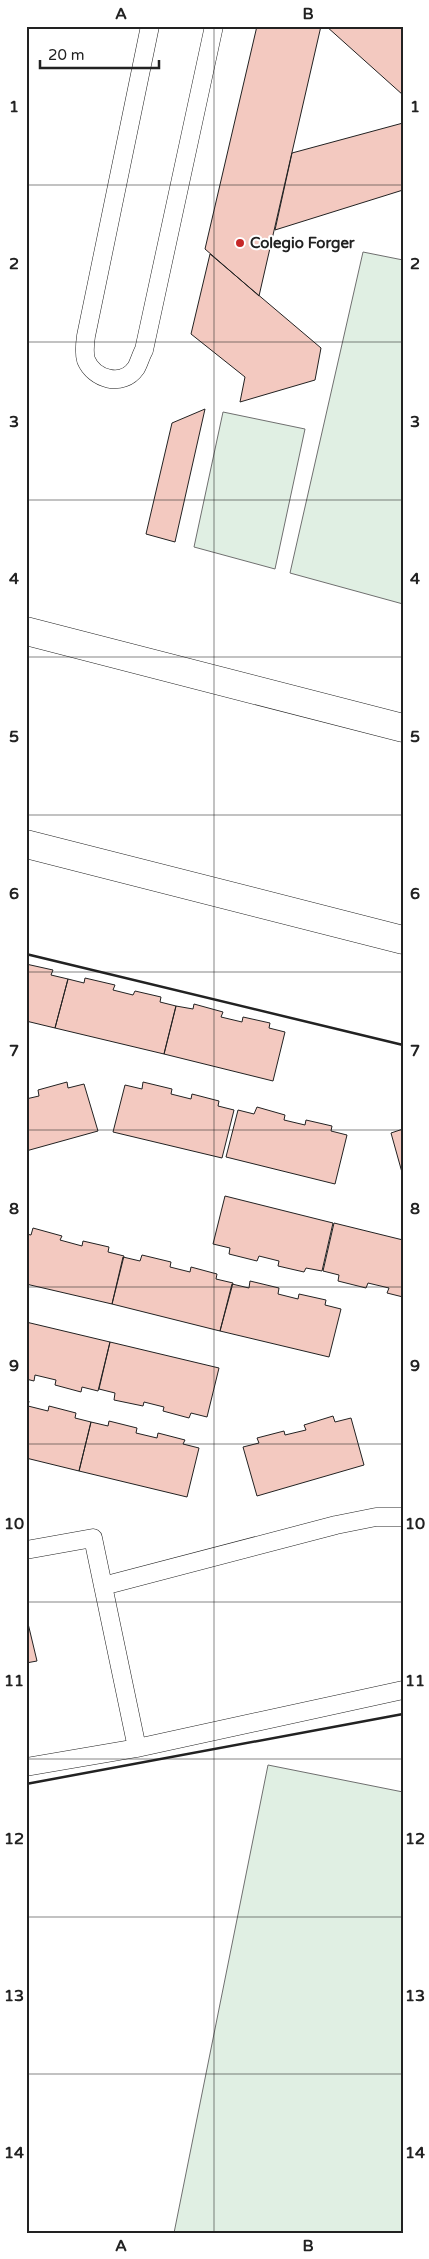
<svg xmlns="http://www.w3.org/2000/svg" width="429" height="2259" font-family="'Varela Round',sans-serif">
<style>
.green{fill:#e0efe3;stroke:#6f6f6f}
.building{fill:#f3c9c0;stroke:#222}
.lines{fill:none;stroke-linecap:round;stroke-linejoin:round}
.lane-casing{stroke:#222;stroke-width:19}
.street-casing{stroke:#222;stroke-width:29}
.lane{stroke:#fff;stroke-width:18}
.street{stroke:#fff;stroke-width:28}
.wall{stroke:#222;stroke-width:2.5}
.grid{fill:none;stroke:#222;stroke-width:1;stroke-opacity:0.55}
.poi-dot{fill:#c62828;stroke:#fff;stroke-width:2}
.labels{text-anchor:middle;dominant-baseline:central;stroke-width:4;stroke-linejoin:round;paint-order:stroke}
.poi-label{font-size:15px;font-weight:bold;fill:#222;stroke:#fff;text-anchor:start}
.neatline{fill:none;stroke:#222;stroke-width:2}
.grid-label{font-size:16px;text-anchor:middle;font-weight:bold;fill:#222}
</style>
<rect width="100%" height="100%" fill="#fff"/>
<path class="green" d="M363,252l40,8v344l-113,-31z
M223,412l82,17 -30,140 -81,-22z
M268,1765l135,27v441h-229z"/>
<path class="building" d="M257,26h64l-62,270 -54,-47z
M326,26h77v69z
M403,123v67l-128,40 17,-77z
M210,254l111,94 -6,32 -75,22 5,-25 -54,-43z
M205,409l-30,133 -29,-8 26,-111z
M26,964l27,6 -2,5 17,4 -13,49 -29,-7z
M85,978l30,7 -2,5 20,5 2,-4 26,6 -1,5 16,4 -12,48 -109,-26 13,-49 16,4z
M194,1004l29,8 -2,5 21,5 1,-5 27,6 -1,5 16,4 -12,49 -109,-27 12,-48 17,3z
M67,1082l1,6 16,-4 14,47 -72,20v-52l13,-3 -1,-6z
M143,1082l29,7 -1,5 20,5 1,-5 27,7 -1,5 16,4 -12,48 -109,-26 12,-47 17,4z
M257,1107l28,8 -1,5 21,5 1,-5 26,6 -1,5 16,4 -12,49 -109,-27 12,-47 16,4z
M403,1129v47l-12,-43z
M225,1196l108,27 -11,48 -16,-3 -2,4 -26,-6 1,-5 -20,-5 -2,5 -28,-7 1,-6 -17,-4z
M334,1223l69,17v57l-16,-4 2,-5 -21,-5 -2,5 -28,-7 1,-6 -16,-4z
M33,1228l29,8 -2,4 22,6 1,-5 26,6 -1,5 16,4 -12,48 -86,-20v-50l5,1z
M142,1255l29,7 -1,5 20,5 1,-5 26,7 -1,5 17,4 -13,48 -108,-27 11,-47 17,4z
M250,1281l29,7 -1,6 20,5 1,-5 27,6 -1,5 16,4 -12,48 -109,-26 12,-47 17,4z
M26,1322l84,20 -12,49 -16,-4 -1,5 -26,-7 1,-5 -21,-5 -1,6 -8,-2z
M110,1342l109,26 -12,49 -16,-4 -2,5 -26,-7 1,-4 -20,-5 -1,4 -29,-6 1,-7 -16,-4z
M26,1401h3l-1,5 20,5 1,-5 27,7 -1,5 16,4 -12,49 -53,-13z
M333,1416l2,6 16,-4 13,47 -107,31 -14,-49 16,-4 -2,-5 27,-7 1,4 21,-5 -2,-5z
M109,1421l28,7 -1,5 21,5 1,-5 27,7 -2,4 16,4 -12,49 -108,-26 12,-49 17,4z
M26,1615l11,46 -11,2z"/>
<g class="lines">
<g class="lane-casing">
<path id="lane" d="M150,26l-64,310c-1,7 -2,17 0,24 8,19 36,28 50,8 3,-5 5,-13 8,-18l70,-324
M26,1550l67,-12 44,210
M103,1586l233,-61 40,-8h27
M26,1767l111,-19 266,-58"/>
</g>
<g class="street-casing">
<path id="street" d="M26,631l377,97
M26,844l377,96"/>
</g>
<use href="#lane" class="lane"/>
<use href="#street" class="street"/>
<path class="wall" d="M26,954l377,91
M26,1784l377,-70"/>
</g>
<path class="grid" d="M214,26v2207M26,185h377M26,342h377M26,500h377M26,657h377M26,815h377M26,972h377M26,1130h377M26,1287h377M26,1444h377M26,1602h377M26,1759h377M26,1917h377M26,2074h377"/>
<circle class="poi-dot" cx="240" cy="243" r="5"/>
<g class="labels">
<g class="poi-label">
<text x="250" y="243">Colegio Forger</text>
</g>
</g>
<rect width="429" height="2259" fill="none" stroke="#ffffff" stroke-width="55"/>
<path d="M40 60v8h119v-8" fill="none" stroke="#222222" stroke-width="2.5"/>
<text x="48" y="60" font-size="15" fill="#222222" stroke="#ffffff" stroke-width="4" paint-order="stroke">20 m</text>
<rect x="28" y="28" width="374" height="2204" class="neatline"/>
<g class="grid-label">
<text x="121" y="19">A</text>
<text x="308" y="19">B</text>
<text x="14" y="112">1</text>
<text x="415" y="112">1</text>
<text x="14" y="269">2</text>
<text x="415" y="269">2</text>
<text x="14" y="427">3</text>
<text x="415" y="427">3</text>
<text x="14" y="584">4</text>
<text x="415" y="584">4</text>
<text x="14" y="742">5</text>
<text x="415" y="742">5</text>
<text x="14" y="899">6</text>
<text x="415" y="899">6</text>
<text x="14" y="1056">7</text>
<text x="415" y="1056">7</text>
<text x="14" y="1214">8</text>
<text x="415" y="1214">8</text>
<text x="14" y="1371">9</text>
<text x="415" y="1371">9</text>
<text x="14" y="1529">10</text>
<text x="415" y="1529">10</text>
<text x="14" y="1686">11</text>
<text x="415" y="1686">11</text>
<text x="14" y="1844">12</text>
<text x="415" y="1844">12</text>
<text x="14" y="2001">13</text>
<text x="415" y="2001">13</text>
<text x="14" y="2158">14</text>
<text x="415" y="2158">14</text>
<text x="121" y="2251">A</text>
<text x="308" y="2251">B</text>
</g>
</svg>
